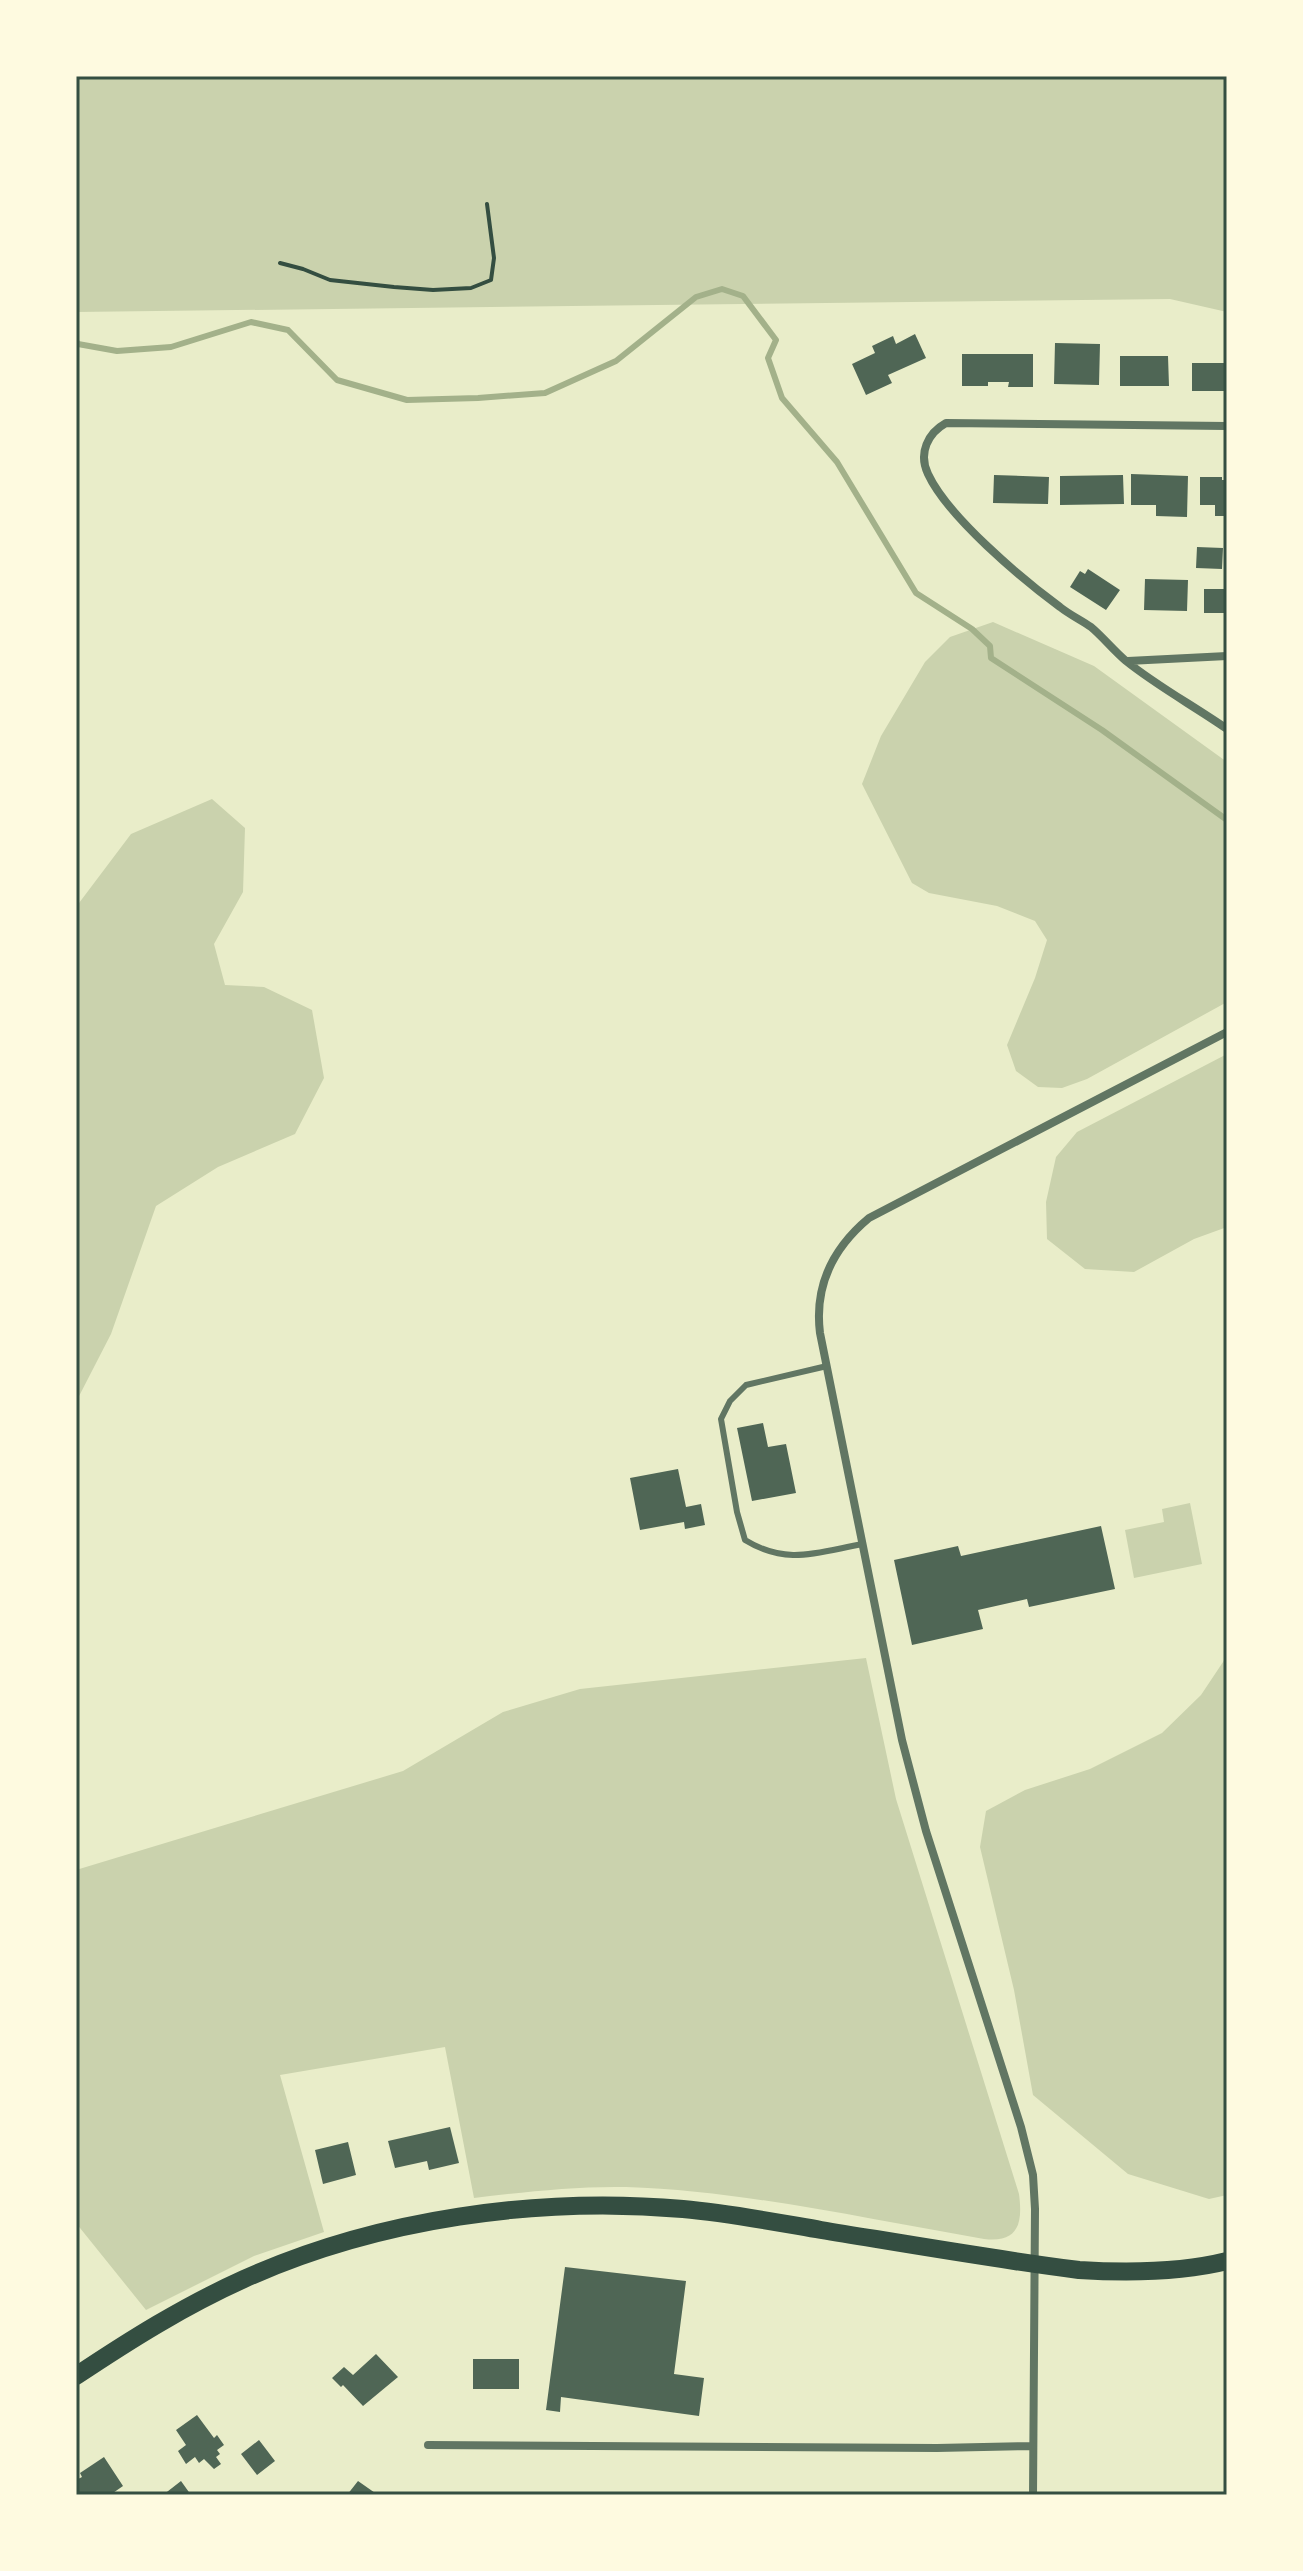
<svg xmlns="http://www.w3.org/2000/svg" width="1303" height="2571" font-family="Signika,sans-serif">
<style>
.green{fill:#cad2ad}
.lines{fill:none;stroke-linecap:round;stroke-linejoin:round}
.stream{stroke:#a3b18a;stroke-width:6}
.building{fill:#4f6655}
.path{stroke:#344e41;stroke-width:4}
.service{stroke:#617663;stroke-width:6}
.minor{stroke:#617663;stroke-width:8}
.primary{stroke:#344e41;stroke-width:18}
.neatline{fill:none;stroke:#344e41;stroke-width:3}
</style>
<rect width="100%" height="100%" fill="#e9edc9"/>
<path class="green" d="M76,76h1151v236l-57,-13 -1094,13z
M993,622l101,44 133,96v240l-140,77 -25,9 -24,-1 -22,-16 -9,-26 28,-67 12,-38 -12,-19 -38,-15 -68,-13 -17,-10 -50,-99 19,-48 44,-74 25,-25z
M212,799l33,29 -2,64 -29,52 11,41 39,2 48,23 12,68 -29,56 -77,33 -62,39 -45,128 -35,68v-495l55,-73z
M1227,1054v173l-33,12 -60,33 -49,-3 -38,-30 -1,-37 10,-45 21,-25z
M1190,1503l12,61 -68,14 -9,-48 39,-8 -2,-13z
M1227,1656v539l-18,4 -81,-25 -95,-79 -19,-105 -34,-143 6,-36 39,-21 65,-21 72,-36 39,-38z
M866,1658l30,141 123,395c4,30 -1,49 -35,45 -118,-20 -238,-48 -358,-52 -50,-1 -102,5 -152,11l-29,-151 -165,28 44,157 -70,24 -108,54 -70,-87v-353l327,-99 100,-59 77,-23z"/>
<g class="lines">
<path class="stream" d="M76,341l2,3 39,7 54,-4 80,-25 37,8 49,50 70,20 71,-2 67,-5 71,-32 80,-64 26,-8 21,7 33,44 -8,18 14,40 55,64 79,131 56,36 18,17 1,12 111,72 125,90"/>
</g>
<path class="building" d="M915,334l11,24 -38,17 4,8 -26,12 -14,-31 23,-11 -3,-7 21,-10 3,8z
M1055,343l45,1 -1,41 -45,-1z
M962,354h71v33h-25l1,-5h-21v4h-26z
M1120,356h48l1,30h-49z
M1192,363h35v28h-35z
M1131,474l57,2 -1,41 -31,-1v-11h-25z
M994,475l55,2 -1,27 -55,-1z
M1123,475l1,29 -64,1v-29z
M1200,477h22v3h5v36h-12v-11h-15z
M1197,547l26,1 -1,21 -26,-1z
M1088,569l32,21 -14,20 -36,-23 10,-16 5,3z
M1145,579l43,1 -1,31 -43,-1z
M1204,589h23v24h-23z
M763,1423l5,24 18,-3 10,49 -44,8 -15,-73z
M678,1469l8,38 15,-3 4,21 -20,4 -1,-7 -44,8 -10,-52z
M1101,1526l14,63 -86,18 -2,-8 -49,11 5,19 -71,16 -18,-85 64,-14 3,10z
M450,2127l9,36 -30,7 -2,-9 -32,7 -7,-27z
M348,2142l8,33 -33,9 -8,-34z
M565,2267l121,14 -12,93 30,4 -5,38 -138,-19 -1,15 -14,-2z
M376,2354l22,23 -35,29 -20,-21 -2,2 -9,-9 12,-11 9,8z
M473,2359h46v30h-46z
M197,2415l17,23 3,-3 7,10 -7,5 3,4 -4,3 5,7 -7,5 -10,-10 -5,4 -4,-6 -9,7 -8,-13 8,-6 -10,-15z
M259,2440l16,21 -18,14 -16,-21z
M104,2457l19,29 -13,9h-34v-15l6,-3 -2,-4z
M181,2481l10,14h-28z
M358,2481l20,14h-31z"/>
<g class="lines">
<path class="path" d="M280,263l23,6 27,11 64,7 39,3 38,-2 20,-8 3,-22 -7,-54"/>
<path class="service" d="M827,1366l-81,19 -16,16 -9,18 16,93 8,28c42,26 73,12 118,4"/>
<path class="minor" d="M1227,426l-281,-3c-18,10 -28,30 -18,51 20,43 93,104 132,133 10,8 21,13 31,20 12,10 22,23 35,34 31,25 68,45 101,68
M1128,661l99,-5
M428,2445l509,3 96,-2
M1033,2495l2,-286 -2,-34 -12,-48 -95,-296 -24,-91 -82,-407c-6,-48 13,-85 49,-115l358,-186"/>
<path class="primary" d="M76,2376c54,-36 108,-70 168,-97 133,-60 294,-83 439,-70 46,4 92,13 138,21 86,14 171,29 258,40 49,3 100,3 148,-9"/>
</g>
<rect width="1303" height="2571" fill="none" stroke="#fefae0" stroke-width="156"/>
<rect x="78" y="78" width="1147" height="2415" class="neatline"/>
</svg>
